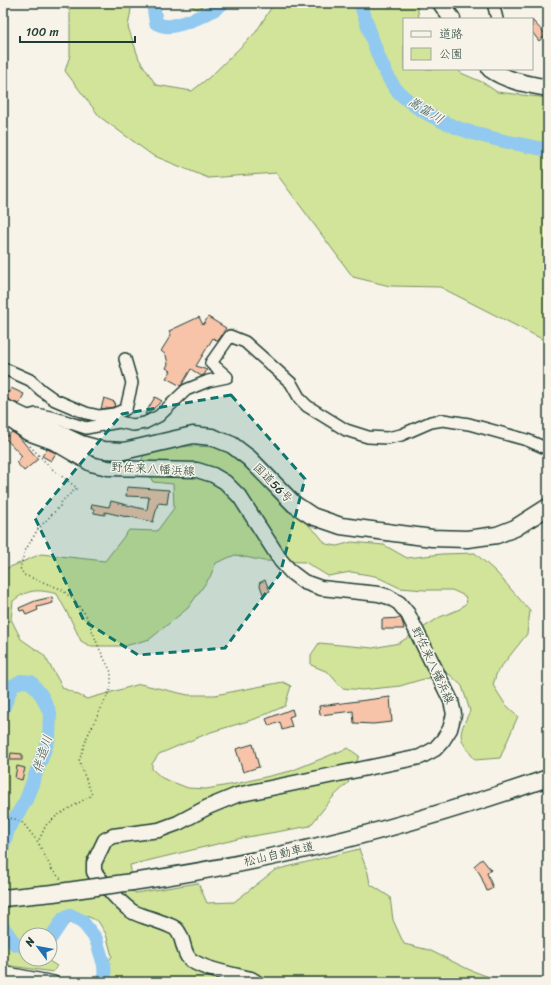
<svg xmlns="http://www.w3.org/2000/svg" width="551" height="985" font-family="Sriracha,'Klee One',sans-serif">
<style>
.green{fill:#d1e499;stroke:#789066}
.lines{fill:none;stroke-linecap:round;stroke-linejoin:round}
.river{stroke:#91c9f0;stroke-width:14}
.building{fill:#f7c3a9;stroke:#1f3d34}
.minor-casing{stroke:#1f3d34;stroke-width:14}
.major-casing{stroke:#1f3d34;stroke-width:17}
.highway-casing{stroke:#1f3d34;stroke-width:19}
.path{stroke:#1f3d34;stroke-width:1.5;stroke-dasharray:1 3;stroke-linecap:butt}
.minor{stroke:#f7f3e8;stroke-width:11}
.major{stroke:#f7f3e8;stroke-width:14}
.highway{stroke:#f7f3e8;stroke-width:16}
.highway-bridge-casing{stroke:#1f3d34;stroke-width:19;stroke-linecap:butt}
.highway-bridge{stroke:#f7f3e8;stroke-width:16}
.marked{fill:#0f766e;fill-opacity:0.2;stroke:#0f766e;stroke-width:3;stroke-dasharray:8 5;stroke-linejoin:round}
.labels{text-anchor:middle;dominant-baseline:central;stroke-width:3;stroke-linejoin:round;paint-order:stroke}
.street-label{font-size:12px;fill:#1f3d34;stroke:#f7f3e8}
.water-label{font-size:13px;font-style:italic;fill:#36595a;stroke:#f7f3e8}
</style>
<rect width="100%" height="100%" fill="#f7f3e8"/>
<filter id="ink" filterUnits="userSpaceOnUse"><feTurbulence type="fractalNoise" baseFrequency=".025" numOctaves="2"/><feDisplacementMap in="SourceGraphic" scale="8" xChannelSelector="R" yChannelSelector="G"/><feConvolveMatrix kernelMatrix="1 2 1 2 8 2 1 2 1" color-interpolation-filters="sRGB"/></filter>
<g filter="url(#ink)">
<path class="green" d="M60,3h72l-4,24 11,32 17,26 36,6 20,-16 44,-43 18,-29h143l2,16h-15v50h53l4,4 21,9 15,10 51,6v244l-108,-55 -50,-1 -37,-9 -77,-104 -68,5 -56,-23 -52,-38 -35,-46 5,-16v-44z
M186,3h22l-11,6z
M188,446l29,1 21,11 28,29 51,46 9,11 11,2 15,-4 32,3 23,13 35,-4 33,-1 21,19 34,39 -3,23 -30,38 -4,13 12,19 13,12 -18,42 -25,2c-17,-23 -18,-23 -5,-49l-8,-25 -13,-12 -29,6 -20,6 -38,4 -20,-2 -14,-16 -17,-7v-10l8,-12 54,5 26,-5 41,-26 20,-8 7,-7 -2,-6 -13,-6h-27l-25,-2 -25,-12 -24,-4 -23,4 -23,-14 -41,-1 -29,-6 -19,8 -6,14 -22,31 -38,31 -25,7h-35l-9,-5 -10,-21 -14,-26c-19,-5 -29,-5 -44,7l-2,18 10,20 23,16 19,33 24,11 53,-15 48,11h27l68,-13 8,4 -6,20 -30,13 -44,13 -52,22 -7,10v5l10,9 26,10 18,1 29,-5 56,-13 57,-23 11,8 -11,27 -15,14 -23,29 -68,12 -112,27 5,28 63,-10 9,20 27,-1 41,-32 84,-21 9,24 2,11 20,13 3,23 11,24 25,6 41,20 22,8 1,4h-393v-8l12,-18 -6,-22 -8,-13 -16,-7 -16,12 -16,23v-14h-24v24h23v2l8,5 -4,6 -42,-6 -8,-4v-392l38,-16 64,7 24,-31 28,1 17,-23 -1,-24 -20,-2 -12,-21 3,-6 12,-5z"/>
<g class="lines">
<path class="river" d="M153,3l3,20c4,2 10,4 15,3 14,-2 41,-13 52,-23
M360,3c10,27 18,61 35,85 6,8 15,14 23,20 39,26 85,33 130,42
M3,709l9,-23 9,-5 10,1 11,14 8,17 -1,25 -23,62 -18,30 -5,16
M3,927l12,17 11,2
M50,939l14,-21 6,-3 12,6 14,18 8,26 1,17"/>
</g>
<path class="building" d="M532,20l14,15 -7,6 -7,-9z
M199,317l4,8 5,-8 18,11 -8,13 -5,-3 -17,28 11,4 -3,5 -3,1 -10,-7 -10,17 -15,-8 5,-7 -5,-3 2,-4 -2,-9 -5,-4 10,-16 -2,-4z
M11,388l13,6 -5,10 -16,-6v-9l6,4z
M155,397l7,4 -16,14 -1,-1z
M104,398l11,4 -1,5 -13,2z
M12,432l6,4 20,23 -14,12 -8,-9 6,-6 -17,-18z
M47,449l9,4 -5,8 -9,-5z
M127,487l42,3 -2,14 -9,-1 -5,19 -26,-6v1l-22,-5v3l-11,-2v-4h-3l1,-5 17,3 2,-6 36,9 2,-13 -23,-1z
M265,580l5,11 -7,3 -4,-11z
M52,597l1,6 -16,4 1,3 -12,5 -2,-5 -4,1 -1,-3 16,-7z
M401,618l2,6 1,5h-22v-10z
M390,697l2,25 -19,2 -19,-1 -1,-12 -33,4 -1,-9z
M292,709l2,6 -5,2 3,10 -10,3 -2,-8 -11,4 -3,-7z
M253,744l6,23 -16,5 -7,-23z
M11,753l11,1v6h-12z
M17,766l8,2 -3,12 -7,-2z
M482,859l9,11 -4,3 6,15 -6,3 -7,-17 -6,-8z"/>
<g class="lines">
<g class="minor-casing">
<path id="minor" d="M493,3l4,16
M3,368l27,12 11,10 14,10 31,13 13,3 15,-2 12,-5 6,-26 -7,-24
M24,417l12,-3 19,4 31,10 33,-6 14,3 12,-2 14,-7 27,-26 22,-9 19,-4 -16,-14 19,-27 15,6 46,41 9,16 7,7 39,24 22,7 19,1 14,-3 30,-13 12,-2 26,4 58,16 21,9
M3,972l51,10"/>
</g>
<g class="major-casing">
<path id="major" d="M3,415l25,18 25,9 38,22 17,4 89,2 16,5 12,7 15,15 41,64 11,12 12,9 17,6 58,6 10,3 10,6 9,11 43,87 3,13 -4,15 -7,11 -8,9 -15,8 -183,38 -29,12 -30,16 -19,7 -46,6 -8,4 -11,23v9c9,11 27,33 39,40 10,5 35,11 43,17 8,8 6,19 12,28 9,12 48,18 63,22l5,3"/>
</g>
<g class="highway-casing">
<path id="highway" d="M441,3l11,16
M490,69c17,12 37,15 58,19
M3,407l78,37 22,6 21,1 69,-16 19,2 20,8 17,13 45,46 18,12 29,10 91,12 35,1 30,-4 18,-7 33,-21
M132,882c141,-20 281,-57 416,-104"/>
</g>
<path class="path" d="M30,446l21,22 26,20 -15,13 -2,5 -22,23 -13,22 -5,17 4,7 37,14 13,11 12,15 13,33 12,24v16l-24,49 -8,24 13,34 -34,20 -12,10 -8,17
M3,820l10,-2 10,5 15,19 14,28 10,10"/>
<use href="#minor" class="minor"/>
<use href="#major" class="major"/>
<use href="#highway" class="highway"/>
<g class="highway-bridge-casing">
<path id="highway-bridge" d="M3,898l50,-5 79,-11"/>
</g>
<use href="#highway-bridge" class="highway-bridge"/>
</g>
</g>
<path class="marked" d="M231,395l74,84 -25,95 -55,74 -87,7 -54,-34 -49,-103 87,-104z"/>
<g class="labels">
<g class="street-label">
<text transform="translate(153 469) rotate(3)">野佐来八幡浜線</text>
<text transform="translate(273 483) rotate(45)">国道56号</text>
<text transform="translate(433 665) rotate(65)">野佐来八幡浜線</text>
<text transform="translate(279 854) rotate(-13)">松山自動車道</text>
</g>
<g class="water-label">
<text transform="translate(426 110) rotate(32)">嵩富川</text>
<text transform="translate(42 754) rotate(-72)">伴造川</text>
</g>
</g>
<rect width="551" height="985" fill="none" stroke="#f7f3e8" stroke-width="16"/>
<rect x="8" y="8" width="535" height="969" fill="none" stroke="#1f3d34" stroke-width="1.5" filter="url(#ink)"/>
<rect x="403" y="18" width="130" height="52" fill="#f7f3e8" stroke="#a1aaa0"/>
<rect x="411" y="31" width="20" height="6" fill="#f7f3e8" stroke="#a1aaa0"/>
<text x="439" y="38" font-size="12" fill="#1f3d34">道路</text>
<rect x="411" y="48" width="20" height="12" fill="#d1e499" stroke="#a1aaa0"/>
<text x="439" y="58" font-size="12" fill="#1f3d34">公園</text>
<g transform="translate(38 947) rotate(302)"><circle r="19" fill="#f7f3e8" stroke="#a1aaa0"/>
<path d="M0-3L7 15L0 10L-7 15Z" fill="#1f6fb2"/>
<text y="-6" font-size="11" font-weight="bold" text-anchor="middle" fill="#1f3d34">N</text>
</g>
<path d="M20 36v6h115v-6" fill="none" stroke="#1f3d34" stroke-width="2"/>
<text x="26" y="36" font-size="12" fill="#1f3d34" stroke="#f7f3e8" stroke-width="3" paint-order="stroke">100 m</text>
</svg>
